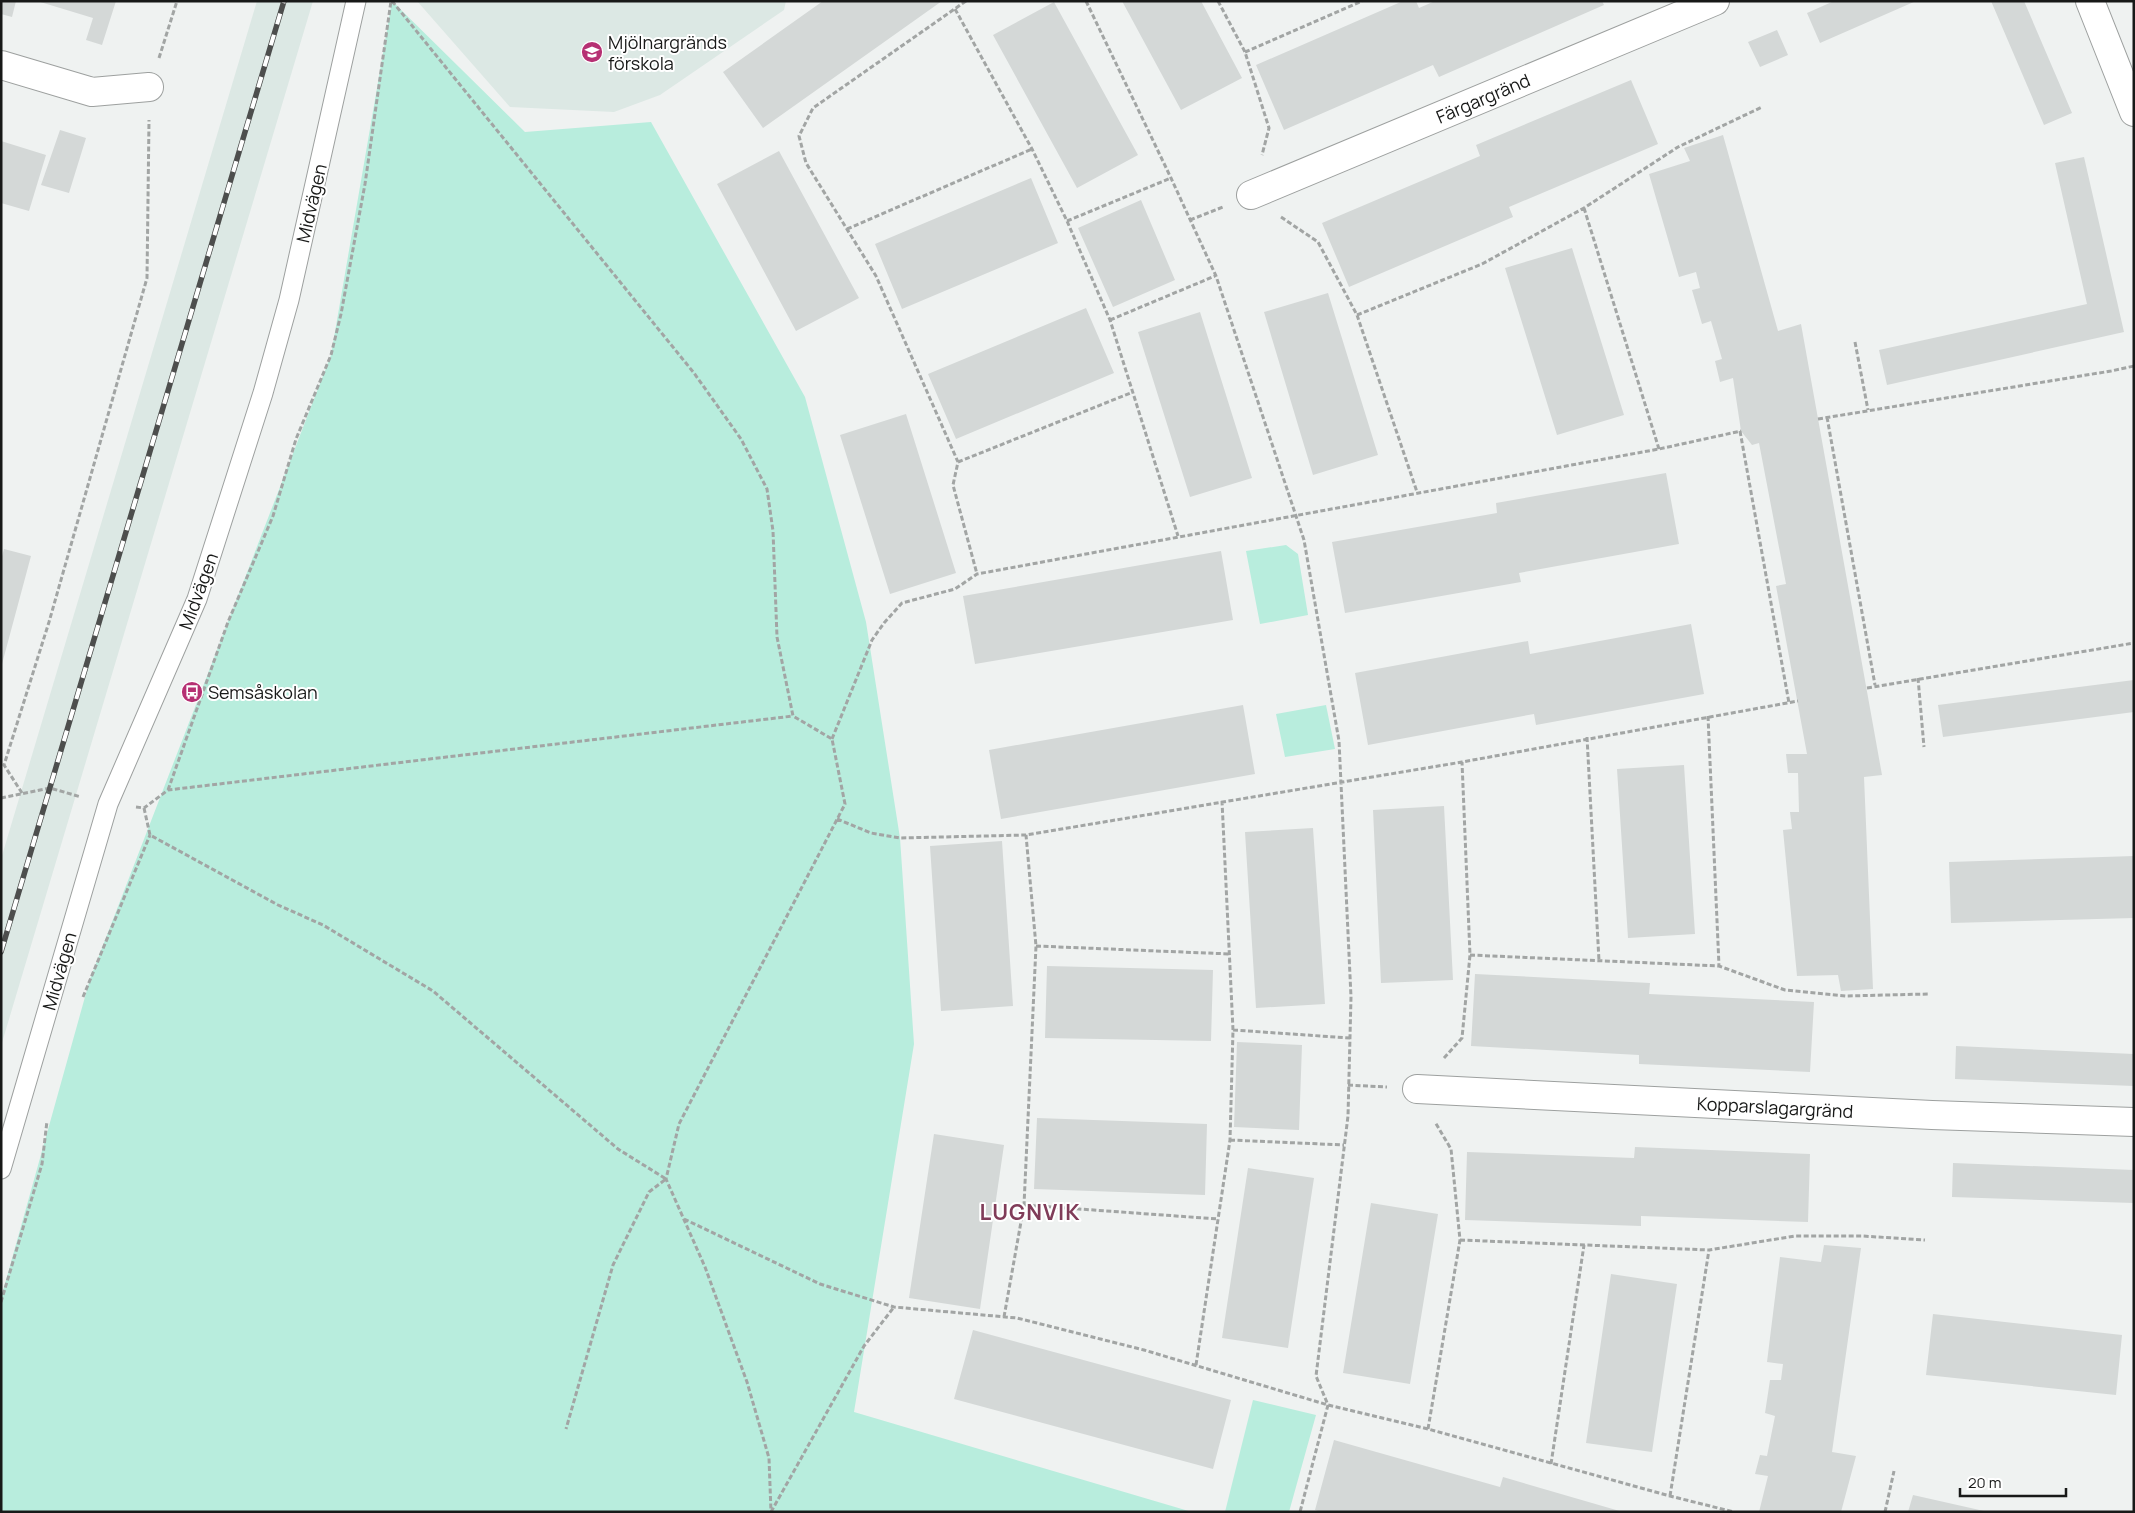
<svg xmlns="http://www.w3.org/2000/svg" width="2135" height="1513" font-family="Manrope,sans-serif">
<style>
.built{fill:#dce8e4}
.green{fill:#b8eddd}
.building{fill:#d4d8d7}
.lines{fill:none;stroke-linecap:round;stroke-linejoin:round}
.lane-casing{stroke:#9da09f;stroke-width:21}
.street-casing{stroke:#9da09f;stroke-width:30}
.path{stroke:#a2a5a4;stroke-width:3;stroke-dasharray:5 2.5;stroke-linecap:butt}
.lane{stroke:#fff;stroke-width:19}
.street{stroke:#fff;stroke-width:28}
.rail-casing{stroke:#4d4e4d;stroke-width:5.5}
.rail{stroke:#fff;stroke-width:4;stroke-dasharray:11;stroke-linecap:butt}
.labels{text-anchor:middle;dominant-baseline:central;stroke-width:4;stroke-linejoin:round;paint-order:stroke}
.poi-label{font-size:18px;fill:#181918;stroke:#fff;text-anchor:start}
.street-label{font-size:18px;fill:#181918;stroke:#fff}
.district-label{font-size:22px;font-weight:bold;letter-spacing:1px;fill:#803c59;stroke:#fff}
</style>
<rect width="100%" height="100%" fill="#eff2f1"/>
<path class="built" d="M257,1h56l-312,1045v-187z
M417,1h369l-2,9 -124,85 -46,17 -104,-5z"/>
<path class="green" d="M392,1l133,131 126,-10 154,275 61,225 34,216 14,206 -60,368 338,100h-1191v-214l89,-319 241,-624z
M1286,545l12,9 10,61 -48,9 -14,-73z
M1326,705l9,44 -50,8 -9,-43z
M1253,1400l63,15 -27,97h-64z"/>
<path class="building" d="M1,1h15l-4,16 -11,-3z
M37,1h79l-14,44 -16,-5 7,-22z
M823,1h119l-179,127 -40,-56z
M1122,1h79l41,77 -61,32z
M1403,1h13l3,7 16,-7h167l2,4 -165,72 -6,-12 -149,65 -28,-65z
M1834,1h82l-96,42 -13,-30z
M1991,1h33l48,112 -28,12z
M1054,2l84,153 -61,33 -84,-153z
M1777,30l11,25 -28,12 -12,-25z
M1631,80l27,64 -149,63 4,10 -164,70 -27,-64 158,-67 -4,-11z
M60,130l26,8 -17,55 -28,-8z
M1723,135l55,196 23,-7 81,451 -18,2 9,212 -32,2 -3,-16 -41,1 -14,-146 9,-1 -2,-17h9l-1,-39h-10l-2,-19h21l-31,-168 10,-2 -27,-141 -7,2 -11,-14 -8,-53 -13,4 -5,-21 7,-2 -11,-38 -9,3 -10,-34 8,-2 -4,-16 -17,5 -30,-103 41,-13 -6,-13z
M1,141l45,14 -17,56 -28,-8z
M779,151l80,147 -63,33 -79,-147z
M2084,157l40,175 -237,53 -8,-35 208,-46 -32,-141z
M1031,178l27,65 -156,66 -27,-65z
M1141,200l34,80 -62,27 -35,-79z
M1572,248l52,167 -67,20 -52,-167z
M1328,293l50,162 -65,20 -49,-163z
M1086,308l28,65 -158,66 -28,-65z
M1200,312l52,166 -62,19 -52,-165z
M906,414l50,159 -66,21 -50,-159z
M1666,473l13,71 -160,29 2,9 -176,31 -13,-71 165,-29 -1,-10z
M4,549l27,7 -29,108 -1,-104z
M1221,551l12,69 -258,44 -12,-68z
M1691,624l13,70 -168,31 -2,-11 -166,31 -13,-72 173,-32 2,13z
M2134,680v32l-191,25 -5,-32z
M1243,705l12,69 -254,45 -12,-69z
M1684,765l11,169 -67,4 -11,-169z
M1444,806l9,174 -72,3 -8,-173z
M1313,828l12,176 -69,4 -11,-176z
M1002,841l11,165 -72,5 -11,-165z
M2134,856v62l-183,5 -2,-61z
M1047,966l166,4 -2,71 -166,-3z
M1475,974l175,9 -1,11 165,8 -4,70 -171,-8v-9l-168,-9z
M1237,1042l65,3 -3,85 -65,-3z
M1956,1046l178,8v32l-179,-7z
M1037,1118l170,6 -2,71 -171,-6z
M934,1134l70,11 -24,164 -71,-11z
M1635,1147l175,7 -2,68 -167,-6v10l-176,-6 2,-68 167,6z
M1953,1163l181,7v33l-182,-6z
M1248,1168l66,10 -26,170 -66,-10z
M1371,1203l67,11 -28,170 -67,-11z
M1824,1245l37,3 -29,204 24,4 -15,56h-82l9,-36 -13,-2 5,-19 7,1 8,-40 -10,-3 5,-33h11l2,-16 -16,-2 13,-105 41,5z
M1611,1274l66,10 -25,168 -66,-9z
M1933,1314l189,21 -6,60 -190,-20z
M973,1330l258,70 -18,69 -259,-70z
M1334,1440l166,47 3,-10 120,35h-302l-6,-2z
M1913,1495l71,16v1h-76z"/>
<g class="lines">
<g class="lane-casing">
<path id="lane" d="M1,1169l107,-365 89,-205 66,-206 26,-93 67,-299"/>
</g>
<g class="street-casing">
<path id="street" d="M2090,1l44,111
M1,65l91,27 57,-5
M1251,195l464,-194
M1417,1089l515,26 202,7"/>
</g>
<path class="path" d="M392,1l302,372 47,66 26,50 6,42 4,106 16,79 39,23 13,65 -166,320 -13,55 39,88 42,115 22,76 2,54
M966,1l-153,107 -14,28 7,27 70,113 82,186 -5,23 24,89
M1086,1l85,177 45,98 88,264 35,201 12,256 -3,119 -32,260 12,29 -28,107
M1218,1l27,51 24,76 -7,27
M955,9l77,140 35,72 43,99 68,216
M1245,52l117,-51
M159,58l18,-57
M1584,208l75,241
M1281,217l37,25 39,73 60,177
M1190,220l33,-13
M1067,221l104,-43
M847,229l185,-80
M1357,315l125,-51 102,-56 94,-61 84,-40
M1110,320l105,-44
M1855,342l13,68
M1827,417l48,268
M1818,419l293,-48 23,-5
M1740,431l49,272
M958,462l175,-70
M1918,678l6,69
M1867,688l267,-45
M1708,716l11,250
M1587,737l12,224
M832,739l40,-99 12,-17 18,-20 53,-14 22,-15 682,-125 82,-18
M168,790l60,-168 45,-106 23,-77 35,-84 10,-41 24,-130 26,-183
M22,793l-18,-28 45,-143 98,-344 2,-158
M1,798l49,-10 31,9
M136,807l8,1 24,-18 625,-74
M144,808l6,27 128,70 45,20 110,66 185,158 48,30 -17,13 -36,73 -47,164
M837,819l34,14 29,5 126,-3 436,-73 336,-61
M1036,946l194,8
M1470,955l249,11 66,24 61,6 82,-2
M83,997l67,-162
M1233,1030l117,8
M1444,1058l18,-20 8,-83 -8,-193
M1348,1085l39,2
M1230,1140l114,5
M1024,1205l194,14
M684,1219l136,65 74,23 123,11 127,32 184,55 100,24 242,67 64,16
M1460,1240l249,10 86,-14h67l63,4
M1,1302l41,-138 5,-43
M1004,1317l20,-112 12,-259 -10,-111
M1196,1365l34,-225 3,-110 -11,-229
M1428,1429l32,-189 -9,-91 -16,-27
M1551,1464l33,-219
M1670,1496l39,-246
M771,1512l93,-166 30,-39
M1885,1512l9,-41"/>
<use href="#lane" class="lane"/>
<use href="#street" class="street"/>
<g class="rail-casing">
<path id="rail" d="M1,952l283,-951"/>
</g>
<use href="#rail" class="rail"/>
</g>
<defs>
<g id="school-disc" transform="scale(1.125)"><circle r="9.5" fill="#b63073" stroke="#fff"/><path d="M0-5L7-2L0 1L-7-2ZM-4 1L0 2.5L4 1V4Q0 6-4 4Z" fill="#fff"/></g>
<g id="bus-disc" transform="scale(1.125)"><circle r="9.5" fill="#b63073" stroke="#fff"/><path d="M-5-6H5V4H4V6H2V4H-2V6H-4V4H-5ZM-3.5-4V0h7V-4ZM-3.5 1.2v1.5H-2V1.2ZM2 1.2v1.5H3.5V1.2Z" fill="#fff"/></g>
</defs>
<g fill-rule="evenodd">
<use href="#school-disc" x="592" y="52"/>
<use href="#bus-disc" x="192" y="692"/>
</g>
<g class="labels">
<g class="poi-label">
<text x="608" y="42">Mjölnargränds<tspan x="608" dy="21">förskola</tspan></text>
<text x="208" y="692">Semsåskolan</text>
</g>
<g class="street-label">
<text transform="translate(1483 98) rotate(-23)">Färgargränd</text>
<text transform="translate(311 203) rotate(-77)">Midvägen</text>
<text transform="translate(198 591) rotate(-70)">Midvägen</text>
<text transform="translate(59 971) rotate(-74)">Midvägen</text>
<text transform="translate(1775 1107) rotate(3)">Kopparslagargränd</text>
</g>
<g class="district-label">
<text x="1030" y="1212">LUGNVIK</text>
</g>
</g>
<rect width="2135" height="1513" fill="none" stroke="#181918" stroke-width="5"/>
<path d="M1960 1488v8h106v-8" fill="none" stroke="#181918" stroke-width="2.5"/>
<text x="1968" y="1488" font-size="15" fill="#181918" stroke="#ffffff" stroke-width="4" paint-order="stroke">20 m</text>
</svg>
